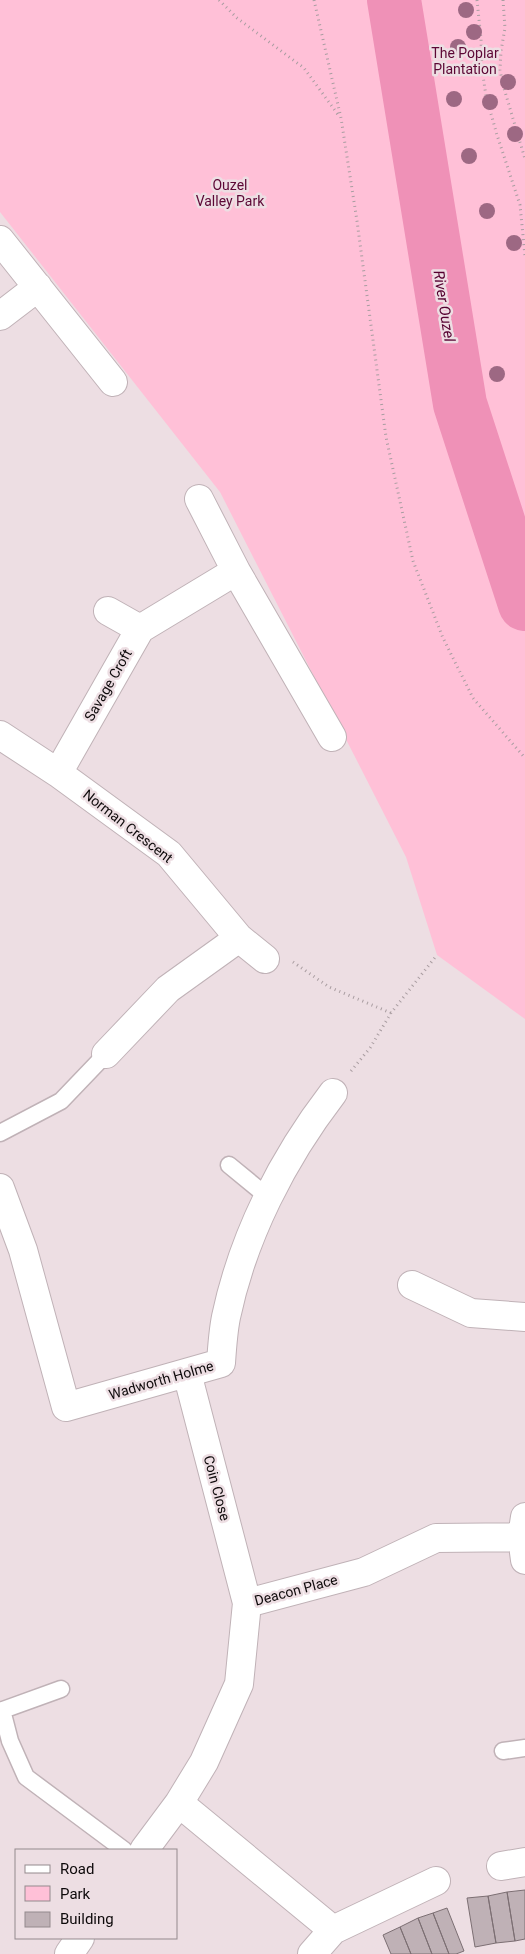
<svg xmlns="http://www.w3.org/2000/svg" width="525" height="1954" font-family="Roboto,sans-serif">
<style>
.green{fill:#ffc0d7}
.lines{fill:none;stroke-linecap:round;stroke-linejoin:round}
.river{stroke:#ef91b7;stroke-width:54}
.building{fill:#bfb1b6;stroke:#7c6f73}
.lane-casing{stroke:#c0b2b7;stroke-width:19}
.street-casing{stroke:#c0b2b7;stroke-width:30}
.path{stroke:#a99da1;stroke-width:3;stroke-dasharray:1 4;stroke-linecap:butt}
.lane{stroke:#fff;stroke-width:16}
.street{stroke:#fff;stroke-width:28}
.tree{fill:#9d6883}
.labels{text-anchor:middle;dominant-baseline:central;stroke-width:5;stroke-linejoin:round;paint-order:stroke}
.park-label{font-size:14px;fill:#5c0735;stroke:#eddee3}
.street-label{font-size:14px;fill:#0e0a0b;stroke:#eddee3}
.water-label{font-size:15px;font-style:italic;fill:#550030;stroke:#eddee3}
</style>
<rect width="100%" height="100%" fill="#eddee3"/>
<path class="green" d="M0,0h525v1019l-88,-64 -31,-98 -186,-365 -220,-280z"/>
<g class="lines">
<path class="river" d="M394,0l66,404 65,200"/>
</g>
<path class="building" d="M525,1890v49l-10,2 -8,-49z
M507,1892l8,49 -19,2 -8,-47z
M488,1896l8,47 -21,4 -8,-49z
M447,1908l17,43 -8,3h-7l-16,-41z
M433,1913l16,41h-17l-14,-36z
M418,1918l14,36h-21l-11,-27z
M400,1927l11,27h-20l-8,-19z"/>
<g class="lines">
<g class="lane-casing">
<path id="lane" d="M0,1133l61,-32 45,-47
M229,1165l39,32
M2,1710l8,31 16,36 98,73
M0,1711l61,-22
M503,1751l22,-3"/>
</g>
<g class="street-casing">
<path id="street" d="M0,240l113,142
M0,316l38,-29
M236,571l96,166
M140,629l96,-58 -37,-72
M0,735l58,38 111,81 70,84 -71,51 -62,65
M58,773l82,-144 -32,-18
M239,938l26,21
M0,1188l23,62 43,157 155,-44c1,-15 2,-31 5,-46 17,-81 57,-159 107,-224
M412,1285l59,28 54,4
M525,1517l-3,20 3,23
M247,1603l117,-31 72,-34 86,-1
M179,1803l154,127
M144,1850l35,-47 25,-41 35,-78 8,-81 -60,-230
M501,1866l24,-4
M69,1954l11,-16
M312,1954l21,-24 103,-49"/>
</g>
<path class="path" d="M219,0l18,18 67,50 35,48
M314,0l27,118 16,103 29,216 27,124 30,77 30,60 52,60
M477,0l4,39 1,30 4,27 11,39 23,70 5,51
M503,0l2,28 -4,23 -1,19 3,15 22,74
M293,962l36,25 62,26
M351,1071l19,-23 21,-35 46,-58"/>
<use href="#lane" class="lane"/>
<use href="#street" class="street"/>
</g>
<g class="tree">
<circle cx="466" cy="10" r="8"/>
<circle cx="474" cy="32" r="8"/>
<circle cx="458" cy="47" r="8"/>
<circle cx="508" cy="82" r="8"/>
<circle cx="454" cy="99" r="8"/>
<circle cx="490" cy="102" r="8"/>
<circle cx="515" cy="134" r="8"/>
<circle cx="469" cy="156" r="8"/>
<circle cx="487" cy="211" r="8"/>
<circle cx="514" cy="243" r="8"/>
<circle cx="497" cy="374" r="8"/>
</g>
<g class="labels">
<g class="park-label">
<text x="465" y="53">The Poplar<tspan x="465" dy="16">Plantation</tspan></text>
<text x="230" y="185">Ouzel<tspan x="230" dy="16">Valley Park</tspan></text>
</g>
<g class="street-label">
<text transform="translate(108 685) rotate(-60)">Savage Croft</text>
<text transform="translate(128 826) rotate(38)">Norman Crescent</text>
<text transform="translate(161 1380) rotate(-16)">Wadworth Holme</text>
<text transform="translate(217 1488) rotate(75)">Coin Close</text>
<text transform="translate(296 1590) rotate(-15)">Deacon Place</text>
</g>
<g class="water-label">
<text transform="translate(444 306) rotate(81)">River Ouzel</text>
</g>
</g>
<rect x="15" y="1849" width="162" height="90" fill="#eddee3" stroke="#94898d"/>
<rect x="25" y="1865" width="25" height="8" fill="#ffffff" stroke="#94898d"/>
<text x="60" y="1874" font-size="15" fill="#0e0a0b">Road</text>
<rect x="25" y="1886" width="25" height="15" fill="#ffc0d7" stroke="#94898d"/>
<text x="60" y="1899" font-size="15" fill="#0e0a0b">Park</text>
<rect x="25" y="1912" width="25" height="15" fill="#bfb1b6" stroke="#94898d"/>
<text x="60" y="1924" font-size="15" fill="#0e0a0b">Building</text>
</svg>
